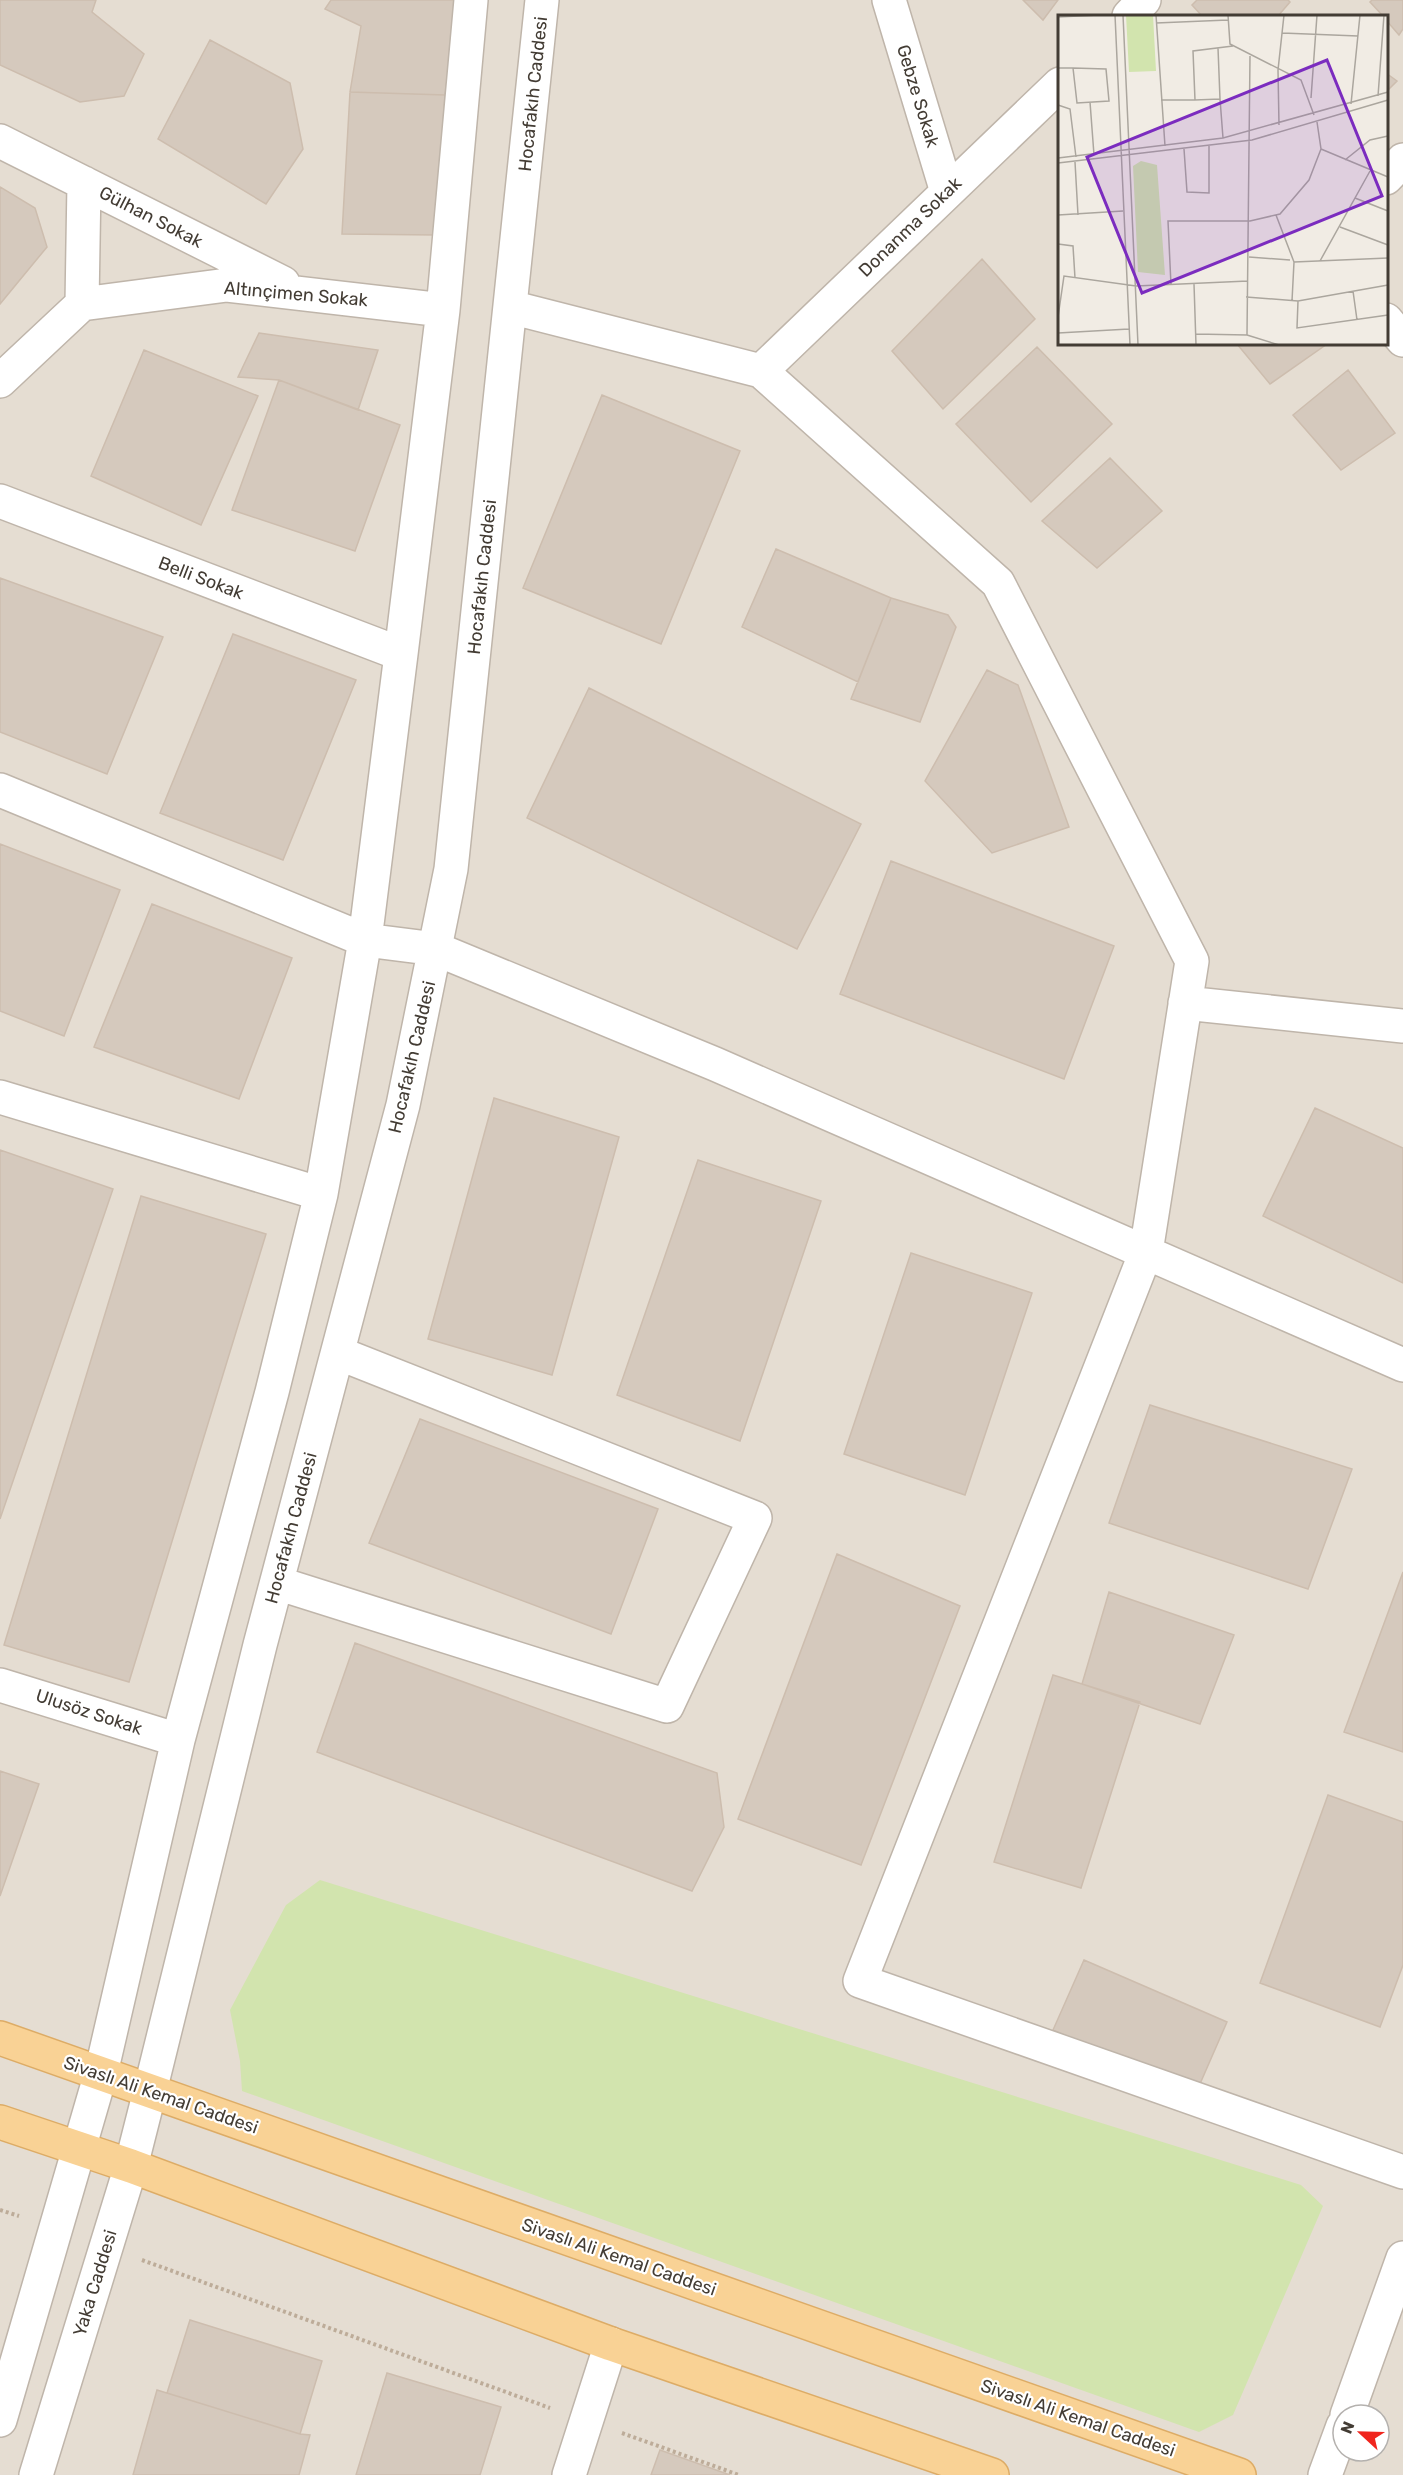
<svg xmlns="http://www.w3.org/2000/svg" width="1403" height="2475" font-family="Rubik,sans-serif">
<style>
.residential{fill:#e5ddd2;fill-rule:evenodd}
.green{fill:#d2e4ae}
.building{fill:#d5c9bd;stroke:#cdbdae;stroke-width:1.5}
.lines{fill:none;stroke-linecap:round;stroke-linejoin:round}
.minor-casing{stroke:#bfb5aa;stroke-width:36}
.major-casing{stroke:#ddac66;stroke-width:36}
.path{stroke:#bdac99;stroke-width:4;stroke-dasharray:3 3;stroke-linecap:butt}
.minor{stroke:#fff;stroke-width:33}
.major{stroke:#f9d295;stroke-width:33}
.labels{text-anchor:middle;dominant-baseline:central;stroke-width:4.5;stroke-linejoin:round;paint-order:stroke}
.street-label{font-size:18px;fill:#433c34;stroke:#fff}
.inset-road{fill:none;stroke:#aba69e;stroke-width:1.5}
.view{fill:#7b2cbf;fill-opacity:0.15;stroke:#7b2cbf;stroke-width:3}
.inset-edge{fill:none;stroke:#433c34;stroke-width:3}
</style>
<rect width="100%" height="100%" fill="#f1ece4"/>
<path class="residential" d="M0,0h1403v2475h-1403zM1060,16h326v328h-326zM1343,2415h36v36h-36z"/>
<path class="green" d="M320,1880l981,305 22,21 -90,209 -34,17 -957,-341 -2,-30 -10,-51 56,-105z"/>
<path class="building" d="M0,0h96l-4,12 52,42 -20,42 -44,6 -80,-37z
M331,0h127l-13,95 -95,-3 11,-66 -36,-17z
M1023,0h35l-15,20z
M1197,0h91l2,2 -12,14h-76l-10,-11z
M1372,0h31v29l-4,6 -13,-15v-4h-3l-13,-14z
M210,40l80,43 13,66 -37,55 -108,-65z
M1386,73l11,8 -11,11z
M350,92l95,3 -9,140 -94,-1z
M0,187l35,21 12,39 -47,57z
M982,259l53,60 -92,90 -51,-58z
M259,333l119,17 -20,60 -79,-30 -41,-3z
M1237,344h90l-57,40z
M1037,347l75,77 -81,78 -75,-78z
M144,350l114,46 -57,129 -110,-49z
M1348,370l47,63 -54,37 -48,-55z
M279,380l121,45 -45,126 -123,-41z
M602,395l138,56 -79,193 -138,-56z
M1110,458l52,53 -65,57 -55,-47z
M776,549l115,49 -33,84 -116,-55z
M0,578l163,59 -56,137 -107,-42z
M891,598l57,17 8,12 -36,95 -69,-23z
M233,634l123,46 -73,180 -123,-47z
M987,670l31,15 51,142 -77,26 -67,-72z
M589,688l272,136 -64,125 -270,-131z
M0,844l120,46 -56,146 -64,-25z
M891,861l223,85 -50,133 -224,-85z
M152,904l140,54 -53,141 -145,-52z
M494,1098l125,39 -67,238 -124,-36z
M1315,1108l88,40v135l-140,-67z
M0,1150l113,39 -113,330z
M698,1160l123,41 -81,240 -123,-46z
M141,1196l125,38 -137,448 -125,-37z
M911,1253l121,40 -67,202 -121,-41z
M1150,1405l202,64 -44,120 -199,-66z
M420,1419l238,90 -47,125 -242,-91z
M837,1554l123,52 -99,259 -123,-46z
M1403,1572v180l-59,-20z
M1109,1592l125,43 -34,89 -118,-40z
M355,1643l362,130 7,54 -32,64 -375,-139z
M1053,1675l87,27 -59,186 -87,-26z
M0,1771l39,13 -39,112z
M1328,1795l75,27v143l-23,62 -120,-44z
M1084,1960l143,62 -31,71 -143,-63z
M190,2320l132,41 -22,73 -133,-41z
M387,2373l114,34 -21,68h-124z
M157,2390l143,44 10,1 -11,40h-166z
M660,2450l70,25h-79z"/>
<g class="lines">
<g class="minor-casing">
<path id="minor" d="M889,0l58,192
M1129,16l15,-16
M0,141l283,142
M1386,178l17,-18
M82,304l2,-121
M510,307l251,64 237,212 194,378 -46,291 -286,729 543,191
M1386,320l17,20
M761,371l299,-287
M0,381l82,-77 145,-19 216,25
M0,501l401,153
M0,790l365,150 71,9 279,115 688,301
M1185,1003l218,23
M0,1097l321,97
M277,1583l390,123 88,-188 -417,-165
M0,1685l178,55
M1347,2415l56,-157
M0,2420l101,-347 77,-333 94,-348 49,-198 44,-254 36,-286 42,-344 28,-310
M36,2475l95,-309 19,-75 110,-446 143,-540 48,-236 91,-869
M569,2475l42,-131
M1325,2475l18,-49"/>
</g>
<g class="major-casing">
<path id="major" d="M0,2038l1239,437
M0,2122l131,44 480,178 381,131"/>
</g>
<path class="path" d="M0,2210l19,6
M142,2260l408,148
M622,2433l117,42"/>
<use href="#minor" class="minor"/>
<use href="#major" class="major"/>
</g>
<g class="labels">
<g class="street-label">
<text transform="translate(533 94) rotate(-84)">Hocafakıh Caddesi</text>
<text transform="translate(918 96) rotate(73)">Gebze Sokak</text>
<text transform="translate(151 217) rotate(27)">Gülhan Sokak</text>
<text transform="translate(910 227) rotate(-44)">Donanma Sokak</text>
<text transform="translate(296 294) rotate(5)">Altınçimen Sokak</text>
<text transform="translate(482 577) rotate(-84)">Hocafakıh Caddesi</text>
<text transform="translate(201 578) rotate(21)">Belli Sokak</text>
<text transform="translate(412 1057) rotate(-77)">Hocafakıh Caddesi</text>
<text transform="translate(291 1528) rotate(-75)">Hocafakıh Caddesi</text>
<text transform="translate(89 1712) rotate(18)">Ulusöz Sokak</text>
<text transform="translate(161 2095) rotate(19)">Sivaslı Ali Kemal Caddesi</text>
<text transform="translate(619 2257) rotate(19)">Sivaslı Ali Kemal Caddesi</text>
<text transform="translate(95 2283) rotate(-73)">Yaka Caddesi</text>
<text transform="translate(1078 2418) rotate(19)">Sivaslı Ali Kemal Caddesi</text>
</g>
</g>
<g transform="translate(1058 15)">
<rect width="330" height="330" fill="#f1ece4"/>
<path d="M68,0h27l3,56 -27,1zM83,146l16,4 8,110 -27,-3 -5,-106z" fill="#d2e4ae"/>
<path class="inset-road" d="M57,0l15,330M65,0l15,330M98,0l9,131M170,0l2,29 71,36 13,35M0,2l41,-2M98,8l72,-3M224,18l76,3M160,33l2,51M0,53h15l33,1 3,32 -32,2 -4,-35M320,81l6,-81M253,83l6,-83M103,85h34M32,87l4,53M293,89l9,-89M0,90l12,4 6,48M221,110l-1,-55 6,-55M165,123l-3,-39 -25,1 -2,-49 40,-5M126,134l3,43 22,1v-47M263,134l67,28M0,143l165,-20 165,-46M287,145l25,-20 18,-4M17,147l3,53M0,148l194,-23 136,-40M297,183l33,13M0,200l65,-4M218,200l18,47 -2,39M282,212l48,18M0,229l15,2 2,32M191,242l41,3M262,246l50,-90M236,247l94,-4M136,269l2,61M113,270l-3,-64h82l30,-7 29,-34 12,-31 -4,-27M295,276l4,29M188,282l52,4 90,-16M240,286l-1,27 91,-13M0,302l6,-41 72,10 112,-5M0,318l71,-4M137,319l52,1 3,-279M189,320l32,10"/>
<path class="view" d="M269,45l55,136 -240,97 -55,-136z"/>
<rect width="330" height="330" class="inset-edge"/>
</g>
<g transform="translate(1361 2433) rotate(292)"><circle r="28" fill="#ffffff" stroke="#b4b1ae" stroke-width="1.5"/>
<path d="M0-4.5L10 22L0 15L-10 22Z" fill="#f0251d"/>
<text y="-9" font-size="16" font-weight="bold" text-anchor="middle" fill="#433c34">N</text>
</g>
</svg>
